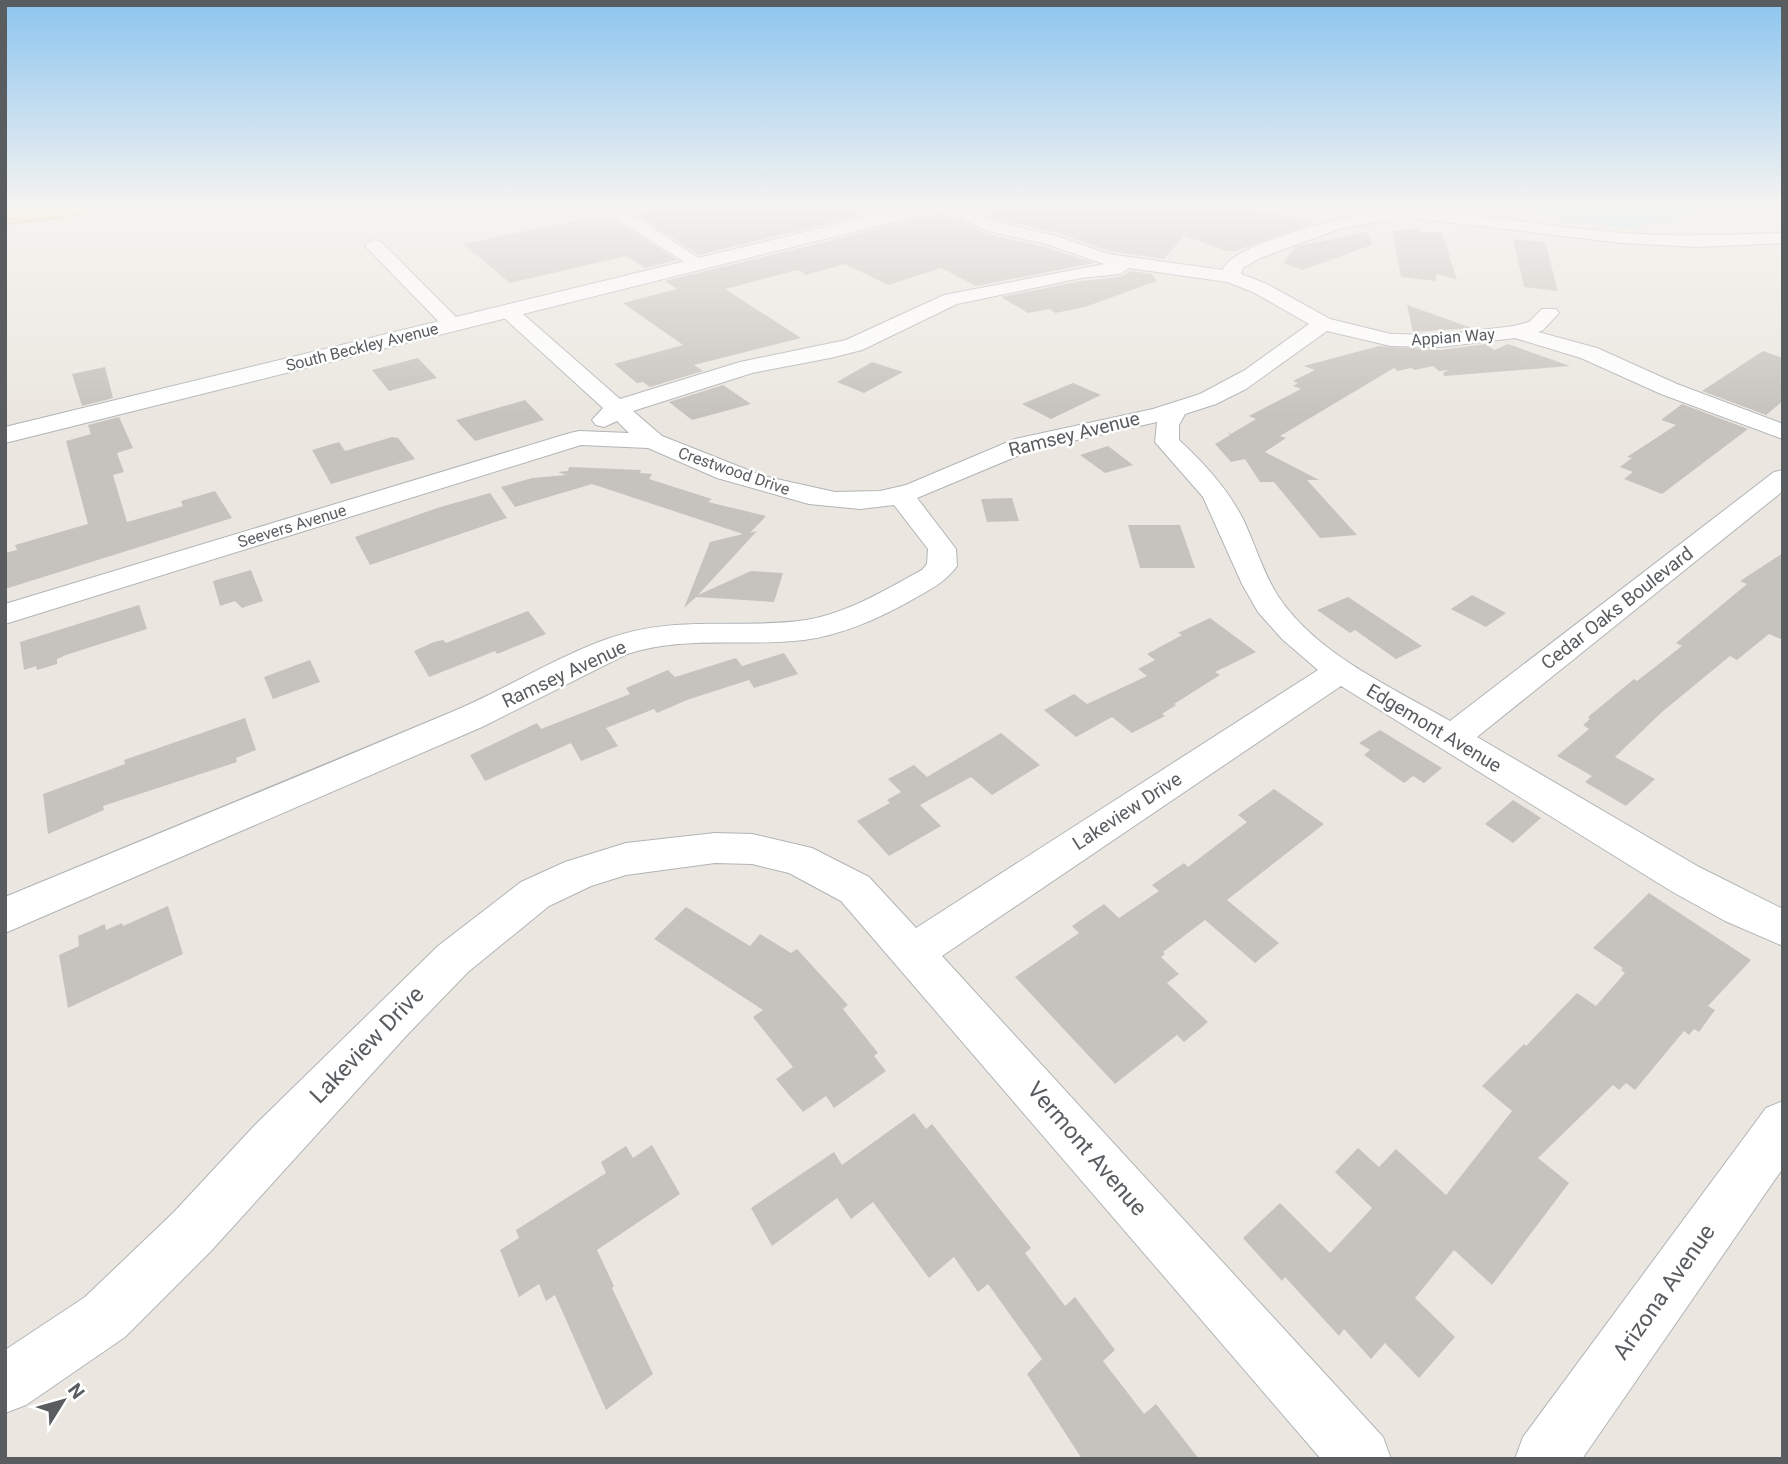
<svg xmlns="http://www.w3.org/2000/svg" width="1788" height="1464" font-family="Roboto,sans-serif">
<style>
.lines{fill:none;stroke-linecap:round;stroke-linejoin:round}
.river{fill:#a2dff9;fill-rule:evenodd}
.building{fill:#c6c2bd}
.street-casing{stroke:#b1b4b7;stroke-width:2}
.secondary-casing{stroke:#b0b4b7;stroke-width:2}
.highway-casing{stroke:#dd810e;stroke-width:2}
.street{fill:#fff;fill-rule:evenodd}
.secondary{fill:#fff;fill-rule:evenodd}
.highway{fill:#f6cd8c;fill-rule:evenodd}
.labels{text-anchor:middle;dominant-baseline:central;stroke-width:5;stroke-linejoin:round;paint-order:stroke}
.far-street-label{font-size:16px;fill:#595d60;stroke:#fff}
.street-label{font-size:19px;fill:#595d60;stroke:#fff}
.near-street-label{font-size:23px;fill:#595d60;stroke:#fff}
</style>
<rect width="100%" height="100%" fill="#ebe7e0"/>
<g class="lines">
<path class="river" d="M1530,209h71l24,3 19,-3h58l-3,5 -9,2 -65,12 -83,-12 -9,-2z"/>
</g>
<path class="building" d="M651,209h235l-187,46 -65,-42z
M934,209l53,25 58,13 49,16 -118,23 -35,-18 -53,17 -43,-21 -39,11 -8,-5 -73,19 76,49 -107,27 9,6 -53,16 -7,-5 -6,1 -23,-19 69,-19 -60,-42 54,-14 -12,-8 265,-65z
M973,209h278l66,13 -82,29h-8l-43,-15 -20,23 -55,-8 -51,-18 -58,-13z
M612,218l65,42 -32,8 -19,-12 -116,27 -47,-39 118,-24 8,3z
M1416,229l6,3h20l15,48 -20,-6 -2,7 -34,-4 -9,-46z
M1368,232l4,13 -70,25 -19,-7 13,-16 7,-2z
M1513,239l32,3 13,49 -34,-4z
M1130,271l22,3 5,7 -72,26 -30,6 -5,-4 -22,4 -27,-16 80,-16 39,-4z
M1407,305l65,23 -59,4z
M1486,344l8,6 14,-6 62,22 -126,10 -1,-3 6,-3 -10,1 -6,-5 -18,4 -4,-2 -13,3 -4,-3 -114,68 6,2 -21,14 54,28h-12l50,55 -37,3 -46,-56h-14l-15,-23 -14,3 -16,-18 15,-9 -2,-3 3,2 25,-15 -7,-3 52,-27 -8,-3 5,-3 -5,-2 22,-11 -11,-4 75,-20 61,4z
M1763,351l20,7v43l-17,14 -64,-24z
M418,358l19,20 -48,13 -17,-21z
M872,362l31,10 -39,21 -27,-11z
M105,367l8,31 -31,8 -10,-32z
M1073,383l28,12 -50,24 -29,-15z
M723,385l28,19 -59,16 -23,-18z
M525,400l19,20 -69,21 -19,-21z
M1682,404l66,25 -86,65 -38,-15 9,-7 -13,-5 12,-9 -5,-1 49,-32 -15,-5z
M119,417l14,31 -16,5 7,19 -11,3 14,47 56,-16 -2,-5 34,-10 17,27 -227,71v-36l12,-3 -2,-5 73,-21 -22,-83 25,-7 -3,-9z
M392,437l6,1 17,21 -84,25 -19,-34 27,-8 6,9z
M1108,446l25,19 -28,8 -25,-18z
M569,467l72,3 -1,3 12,1 -3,5 63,20 -4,3 58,14 -16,17 7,-2 -59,64 53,-24 32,2 -9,29 -78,-5 -12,11 26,-66 33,-8 -151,-50 -77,23 -14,-20 31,-9 34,-3 -8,-3 10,-1z
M490,493l17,25 -137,47 -15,-28 82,-29z
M1012,498l7,23 -32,1 -6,-23z
M1128,525h52l15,43h-55z
M1783,553v87l-14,-6 -32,26 -7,-4 -68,56 -47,45 40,22 -29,27 -41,-24 7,-6 -35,-20 32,-27 -6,-4 7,-6 -2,-2 46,-38 3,2 45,-35 -6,-3 71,-59 -7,-3z
M251,570l12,31 -21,7 -7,-7 -15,5 -7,-25z
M1472,595l34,18 -20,14 -35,-18z
M1348,597l74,49 -26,13 -41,-29 -5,3 -33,-23z
M139,605l8,24 -81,26 -9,4v5l-20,6 -1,-4 -12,4 -4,-28z
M528,611l18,23 -49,20 -2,-3 -66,26 -15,-26 20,-9 9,-2 3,3z
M1210,618l46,34 -41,20 5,3 -46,29 2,1 -14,9 3,2 -33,17 -20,-16 -36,20 -32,-27 30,-16 13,10 60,-28 -9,-7 17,-9 -8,-6 35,-19 -4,-2z
M784,653l14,21 -44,14 -5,-8 -62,20 -30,13 -3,-4 -48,19 12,18 -37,15 -10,-18 -86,38 -15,-26 67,-32 4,6 89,-35 -4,-6 42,-18 7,7 61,-19 6,8z
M310,660l10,22 -47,17 -9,-22z
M245,718l11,32 -20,8 1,4 -134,44 1,4 -56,24 -5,-40 82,-30 -1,-4z
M1380,730l62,38 -18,15 -11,-7 -9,7 -40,-28 6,-5 -11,-7z
M1001,733l39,32 -48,30 -21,-18 -51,28 21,21 -52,30 -32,-35 33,-18 -3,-3 14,-8 -13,-13 26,-14 13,12z
M1274,789l50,35 -97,76 52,43 -24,20 -50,-43 -42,32 2,2 -4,3 18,17 -12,9 41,39 -24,20 -7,-7 -62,49 -100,-107 64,-44 -7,-7 32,-22 15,14 40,-27 -7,-6 32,-22 4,4 59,-45 -9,-7z
M1513,800l28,18 -28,25 -28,-19z
M1649,893l102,67 -43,46 7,4 -16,22 -5,-3 -5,6 -5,-4 -49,59 -9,-7 -7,7 -6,-5 -75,73 31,25 -77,102 -38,-35 -39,48 40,39 -36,41 -34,-35 -14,16 -27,-30 -5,7 -54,-59 -3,4 -39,-43 37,-35 50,50 42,-45 -37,-36 23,-24 21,19 17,-18 50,46 66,-84 -30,-25 42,-42 2,2 51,-53 19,13 29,-33 -4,-3 2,-2 -30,-20z
M168,906l15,48 -115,54 -9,-53 20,-9 -1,-10 27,-12 1,6 16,-7 1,3z
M686,907l64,39 10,-12 31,19 6,-4 51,56 -5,4 35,44 -4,3 12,15 -52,37 -8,-12 -23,16 -27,-33 17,-12 -40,-50 10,-7 -109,-71z
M914,1113l12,16 6,-5 99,124 -6,5 40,53 10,-9 40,53 -12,11 41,53 12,-10 43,55h-117l-55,-85 15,-15 -54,-75 -10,8 -24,-35 -25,21 -56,-76 -22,17 -14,-21 -65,48 -21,-38 83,-56 8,13z
M652,1145l28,49 -83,56 17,36 -2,2 41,86 -47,36 -51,-115 -9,6 -7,-17 -20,13 -19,-47 19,-12 -3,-8 90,-57 -5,-11 25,-16 7,12z"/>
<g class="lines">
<g class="street-casing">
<path id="street" d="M603,209h20l85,55 -3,4h-12z
M942,209h23l34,14 58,13 51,18 115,16c7,-26 122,-53 149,-57l-3,-4c86,0 169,17 254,24 54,4 106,2 160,0v10l-85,4 -76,-4 -218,-26 -62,11 -82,30 -17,10 -2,6 26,10 63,35 61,15 49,1 74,-9 15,-4 13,-13h14l3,4 -16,17 -5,2 59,16 80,36 106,40v15l-122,-45 -80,-36 -66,-20 -75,9 -49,-1 -64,-15 -81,58 -30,15 -31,10 -6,11v15c25,23 48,48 64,79 12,25 20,54 35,77 39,59 114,91 172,125l324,-249 9,-2v21l-306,246 222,130 84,42v37l-58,-25 -54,-30 -330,-205 -399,270 441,481 8,22h-70l-480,-558 -52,-28 -37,-9 -37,-1 -89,12 -35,11 -42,20 -81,66 -61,63 -196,216 -86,86 -99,68 -21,8v-63l80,-53 88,-84 82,-88 183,-179 83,-64 44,-20 61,-19 89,-10 37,1 60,14 57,29 47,51 402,-258 -36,-31 -24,-27 -16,-28 -39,-87 -48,-55 2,-20 -125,28 -115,48 39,51 1,17c-12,17 -30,25 -47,35 -33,18 -68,34 -106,39 -59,7 -119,-5 -177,14l-145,73 -477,206v-36c150,-62 300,-123 449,-186 52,-22 100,-53 153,-72 69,-25 131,-9 199,-19 42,-7 79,-30 116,-50l5,-6 1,-15 -34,-44 -34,4 -51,-5 -92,-26 -69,-30 -67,-3 -576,179v-20l565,-171 9,-2 50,2 -12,-12 -13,6 -8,-2 -4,-5 11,-12 -102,-93 -3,-4 3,-4h14l105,92 120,-37 106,-22 98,-45 160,-31 -58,-20 -58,-13zM1129,268l98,14 26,10 56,32 -64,46 -45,24 -47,15 -138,30 -109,46 -26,6 -45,1 -72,-16 -101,-40 -29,-25 119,-38 78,-15 32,-8 95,-46 124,-26 39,-4z
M374,240l6,1 79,79 3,4 -3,4h-14l-77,-79 -3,-4z
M1783,1101v67l-201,291h-67l8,-22 243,-329z"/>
</g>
<g class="secondary-casing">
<path id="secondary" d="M899,209h33l-3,4 -924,230v-16z"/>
</g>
<g class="highway-casing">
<path id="highway" d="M38,209h54l-9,5 -78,10v-11z"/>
</g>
<use href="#street" class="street"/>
<use href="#secondary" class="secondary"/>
<use href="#highway" class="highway"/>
</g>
<linearGradient id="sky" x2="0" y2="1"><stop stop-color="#8cc5ef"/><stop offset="0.5" stop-color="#f6f4f1"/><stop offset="1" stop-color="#f6f4f1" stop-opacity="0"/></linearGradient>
<rect width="1788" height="414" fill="url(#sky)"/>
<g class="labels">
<g class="far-street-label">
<text transform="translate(1453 337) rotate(-4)">Appian Way</text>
<text transform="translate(362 347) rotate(-14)">South Beckley Avenue</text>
<text transform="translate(734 471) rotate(19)">Crestwood Drive</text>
<text transform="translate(292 526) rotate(-17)">Seevers Avenue</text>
</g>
<g class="street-label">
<text transform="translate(1074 434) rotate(-14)">Ramsey Avenue</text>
<text transform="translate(1617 608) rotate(-38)">Cedar Oaks Boulevard</text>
<text transform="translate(564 674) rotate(-25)">Ramsey Avenue</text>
<text transform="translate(1434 728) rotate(31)">Edgemont Avenue</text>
<text transform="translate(1127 811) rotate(-33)">Lakeview Drive</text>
</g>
<g class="near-street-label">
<text transform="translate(367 1045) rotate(-46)">Lakeview Drive</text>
<text transform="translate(1087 1149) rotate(49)">Vermont Avenue</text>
<text transform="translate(1664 1292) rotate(-55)">Arizona Avenue</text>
</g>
</g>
<rect width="1788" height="1464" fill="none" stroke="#595d60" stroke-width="14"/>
<g transform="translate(63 1401) rotate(53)" stroke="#ffffff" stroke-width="5" paint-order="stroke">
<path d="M0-5L12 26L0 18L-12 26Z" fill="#595d60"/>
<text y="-10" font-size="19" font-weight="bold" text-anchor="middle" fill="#595d60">N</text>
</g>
</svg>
